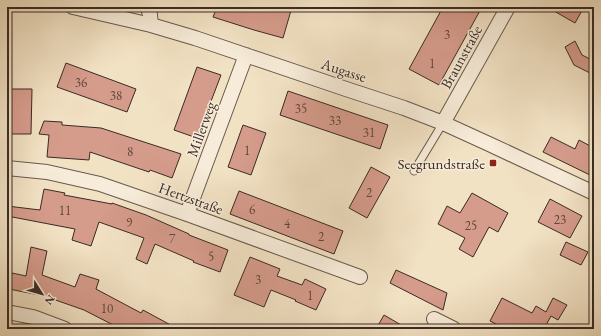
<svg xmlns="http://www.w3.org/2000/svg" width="601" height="336" font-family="'EB Garamond',serif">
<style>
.building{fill:#d59b8b;stroke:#3a2b25}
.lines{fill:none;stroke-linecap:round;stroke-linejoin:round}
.lane-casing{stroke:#68594d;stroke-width:9}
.street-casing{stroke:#68594d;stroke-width:16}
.lane{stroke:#f7ecd9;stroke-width:7}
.street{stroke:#f7ecd9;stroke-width:14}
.poi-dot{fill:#8f2418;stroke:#f7ecd9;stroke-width:1.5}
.labels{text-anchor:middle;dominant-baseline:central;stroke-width:3;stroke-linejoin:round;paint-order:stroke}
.number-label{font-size:13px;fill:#61473e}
.street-label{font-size:15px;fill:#3a2b25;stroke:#f7ecd9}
.poi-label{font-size:15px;fill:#3a2b25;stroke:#f7ecd9;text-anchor:end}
</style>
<rect width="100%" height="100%" fill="#f2e2c4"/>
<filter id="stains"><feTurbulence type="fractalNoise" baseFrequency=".005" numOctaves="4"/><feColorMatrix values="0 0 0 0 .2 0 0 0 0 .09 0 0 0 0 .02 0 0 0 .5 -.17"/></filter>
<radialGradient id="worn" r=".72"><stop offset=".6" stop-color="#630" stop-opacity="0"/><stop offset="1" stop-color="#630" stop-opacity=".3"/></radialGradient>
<path class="building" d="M217,7h75l-9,31 -29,-8 -41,-13z
M443,7h39l-43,78 -30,-16z
M547,7h37l-9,16z
M575,41l7,14 12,6v14l-20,-10 -9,-18z
M66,63l70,26 -9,23 -70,-25z
M197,67l24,8 -24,63 -23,-8z
M8,89h24l-1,45h-24z
M288,91l100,34 -8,24 -100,-34z
M44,121l18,1v3l39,3 80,26 -9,24 -22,-8 -1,2 -59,-20 -1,8 -42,-3 2,-22 -10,-1z
M243,125l23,8 -15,42 -23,-8z
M551,137l24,12 4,-9 15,8v29l-51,-25z
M371,167l19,10 -23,41 -18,-10z
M44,189l21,4 -1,2 48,9v-1l34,12 43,19v1l39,15 -8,22 -27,-10 1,-1 -39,-17 -8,20 -11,-5 8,-21 -45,-16 -8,24 -19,-6 3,-11 -68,-13v-10l33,4z
M239,191l104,40 -9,23 -104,-40z
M472,193l36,20 -10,19 -9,-5 -16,30 -14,-8 6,-11 -27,-14 9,-18 13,7z
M550,199l32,17 -12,22 -32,-16z
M566,242l22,10 -7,13 -21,-10z
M31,247l16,4 -5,24 33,12 5,-13 19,6 -3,9 45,24 2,-3 35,19h-57l-37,-19 -40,-14 -35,-7 3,-16 14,3z
M250,257l30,12 -3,7 25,9 3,-6 21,10 -10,21 -21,-9 1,-1 -25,-10 -7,17 -30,-12z
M396,270l51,23 -4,17 -53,-27z
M502,298l30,15 4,-7 10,6 7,-14 14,7 -9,15 -7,-4 -7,13h-38l-16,-8z
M384,315l24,14h-32z"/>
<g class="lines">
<g class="lane-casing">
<path id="lane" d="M414,171l29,-48"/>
</g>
<g class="street-casing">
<path id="street" d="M73,7l78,18 44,13 151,51 58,19 39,15 46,21 105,49
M148,7l2,8 1,10
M443,123l65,-116
M7,168l40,4 53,12 87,30 173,63
M187,214l59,-159
M7,312l26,5 32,12
M434,319l20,10"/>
</g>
<use href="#lane" class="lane"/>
<use href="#street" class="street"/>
</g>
<rect class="poi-dot" x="489" y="159" width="8" height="8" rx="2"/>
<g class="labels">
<g class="number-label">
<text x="447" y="34">3</text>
<text x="432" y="63">1</text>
<text x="81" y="82">36</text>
<text x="116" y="95">38</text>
<text x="301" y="108">35</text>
<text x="335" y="120">33</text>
<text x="369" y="132">31</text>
<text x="247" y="150">1</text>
<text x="130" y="151">8</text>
<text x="369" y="192">2</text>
<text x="252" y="209">6</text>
<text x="65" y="210">11</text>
<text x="560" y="219">23</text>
<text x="129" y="222">9</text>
<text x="287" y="223">4</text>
<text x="471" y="225">25</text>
<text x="321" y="236">2</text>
<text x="172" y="238">7</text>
<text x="211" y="256">5</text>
<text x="258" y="279">3</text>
<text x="310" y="295">1</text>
<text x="107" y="308">10</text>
</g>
<g class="street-label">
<text transform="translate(461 57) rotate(-61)">Braunstraße</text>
<text transform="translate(344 70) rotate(18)">Augasse</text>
<text transform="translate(201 129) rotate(-70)">Millerweg</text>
<text transform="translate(191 198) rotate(20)">Hertzstraße</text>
</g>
<g class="poi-label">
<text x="485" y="163">Seegrundstraße</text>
</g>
</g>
<rect width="601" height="336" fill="none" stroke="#f2e2c4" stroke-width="24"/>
<rect x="8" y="8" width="585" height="320" fill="none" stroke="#3a2b25" stroke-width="2"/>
<rect x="12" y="12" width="577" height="312" fill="none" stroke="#3a2b25"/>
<g transform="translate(42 294) rotate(127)" stroke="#f7ecd9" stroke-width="3" paint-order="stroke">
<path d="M0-3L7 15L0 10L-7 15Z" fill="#3a2b25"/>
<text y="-6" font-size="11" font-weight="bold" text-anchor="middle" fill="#3a2b25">N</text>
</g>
<rect width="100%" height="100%" filter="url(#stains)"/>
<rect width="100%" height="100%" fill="url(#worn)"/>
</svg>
